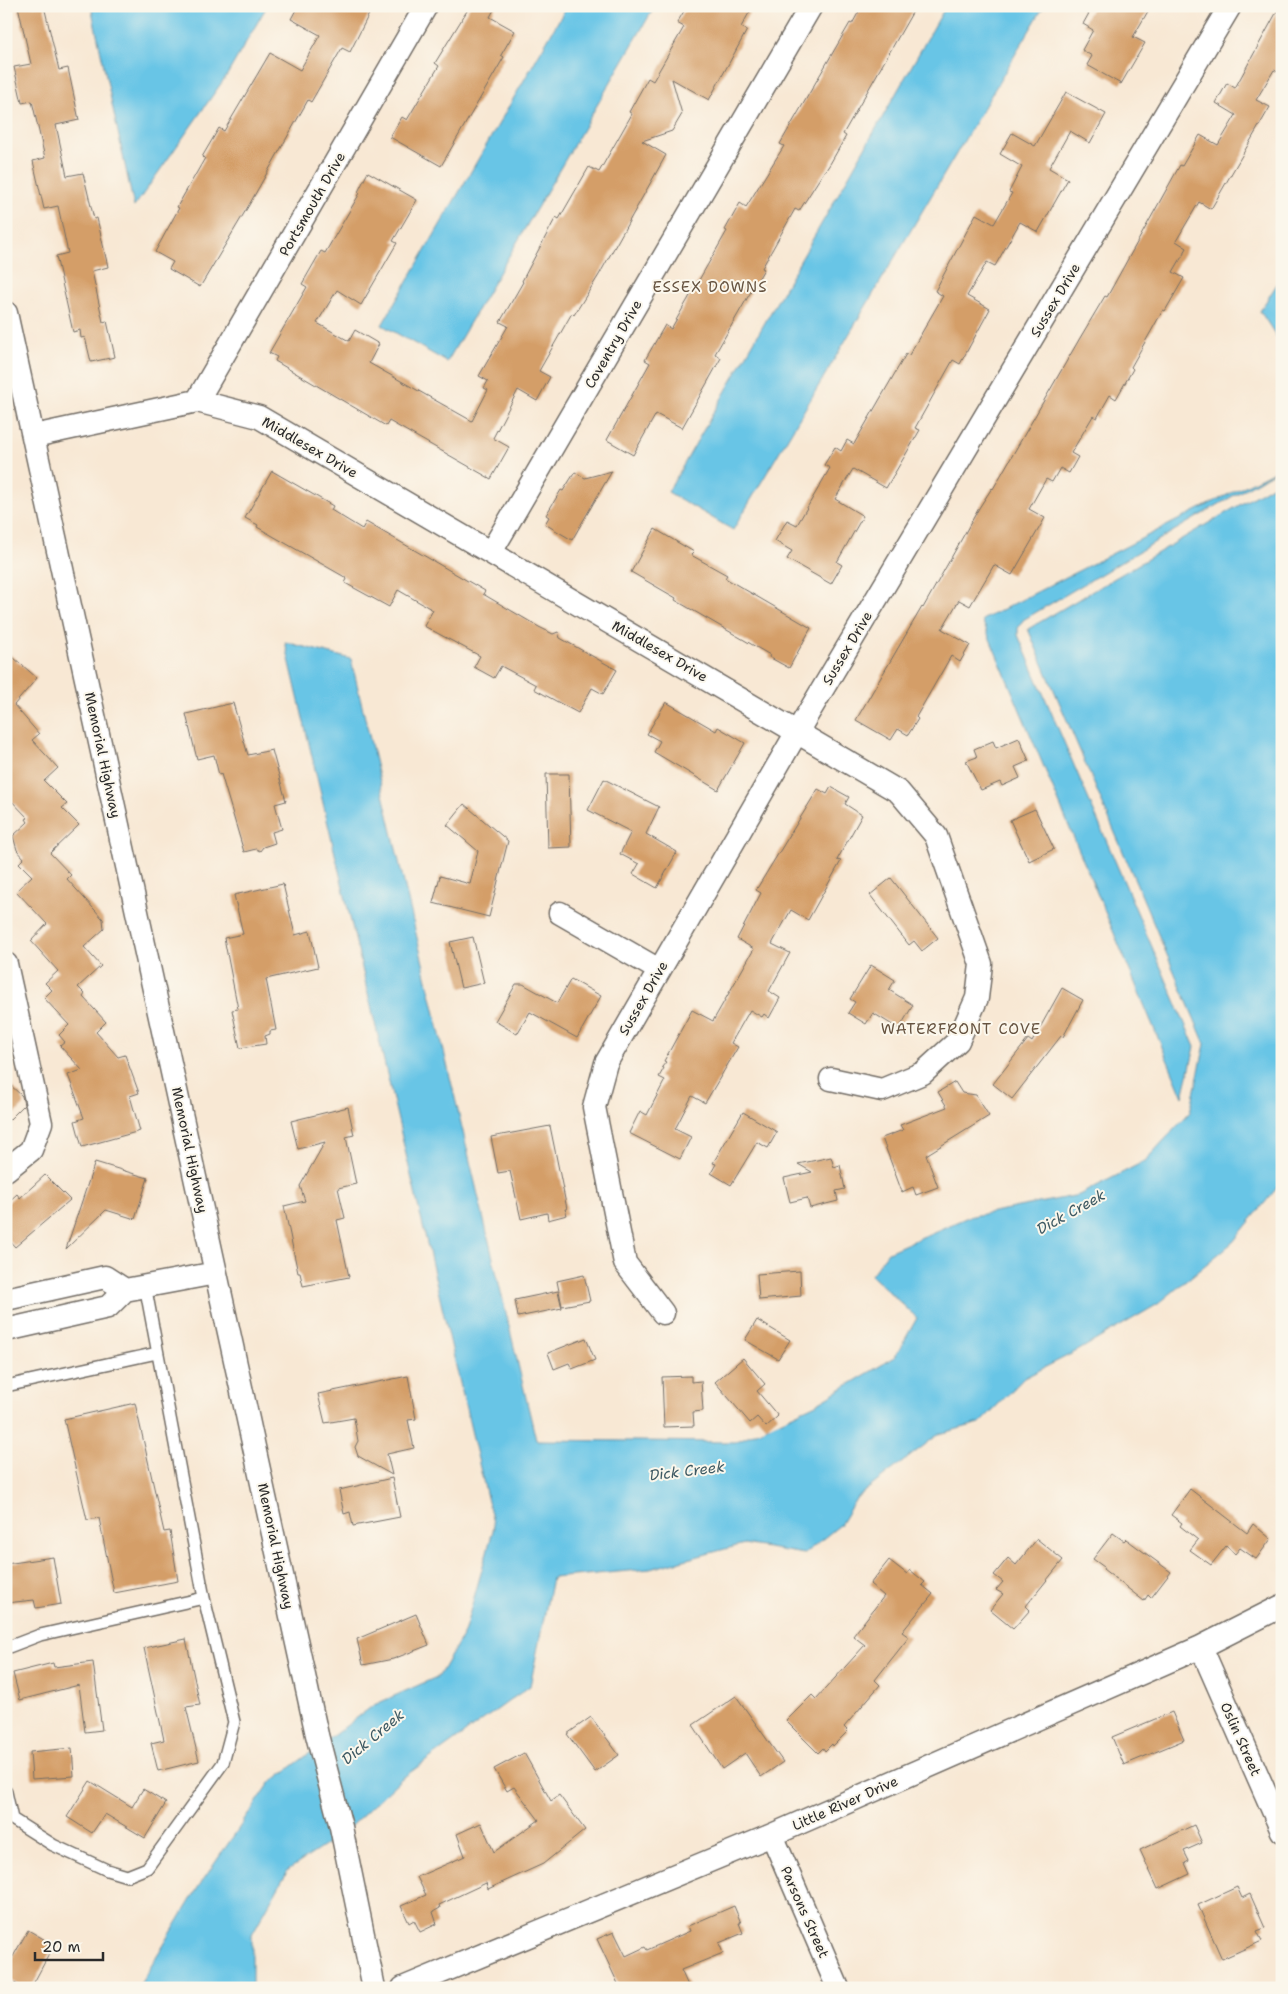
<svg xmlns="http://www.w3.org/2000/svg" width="1288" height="1994" font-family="'Shantell Sans',sans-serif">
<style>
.water{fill:#68c5e6;stroke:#4a7888}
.building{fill:#d49e68}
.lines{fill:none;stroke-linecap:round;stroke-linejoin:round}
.lane-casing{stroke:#736d66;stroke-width:14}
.street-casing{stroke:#736d66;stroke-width:25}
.lane{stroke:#fff;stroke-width:11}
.street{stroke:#fff;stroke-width:22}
.labels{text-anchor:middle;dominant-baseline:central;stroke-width:4;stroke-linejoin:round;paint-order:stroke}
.street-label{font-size:14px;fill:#2b2b2b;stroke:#fbf7ec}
.neighbourhood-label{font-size:15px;letter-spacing:1px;fill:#665340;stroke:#fbf7ec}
.water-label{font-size:15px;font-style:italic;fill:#3d5963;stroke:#fbf7ec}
</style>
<rect width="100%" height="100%" fill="#fbf7ec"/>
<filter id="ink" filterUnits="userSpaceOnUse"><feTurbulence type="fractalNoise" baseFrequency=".02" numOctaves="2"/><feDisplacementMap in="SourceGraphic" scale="10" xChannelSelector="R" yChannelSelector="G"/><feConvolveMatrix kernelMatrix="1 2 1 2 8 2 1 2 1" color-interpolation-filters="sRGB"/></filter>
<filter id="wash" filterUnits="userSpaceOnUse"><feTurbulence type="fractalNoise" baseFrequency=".0096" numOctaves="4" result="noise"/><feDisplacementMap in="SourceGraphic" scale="20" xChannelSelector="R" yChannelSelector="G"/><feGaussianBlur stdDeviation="1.12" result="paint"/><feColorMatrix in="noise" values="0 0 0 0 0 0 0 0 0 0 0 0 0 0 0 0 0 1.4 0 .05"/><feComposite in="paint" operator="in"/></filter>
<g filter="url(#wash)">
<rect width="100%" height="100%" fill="#f8e8d4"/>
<path class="water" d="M267,6l-40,69 -93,132 -43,-201z
M567,6h88l-208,356 -65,-37z
M946,6h98l-311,524 -65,-38z
M1282,276v69l-22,-34z
M1282,467l-259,153 -5,8v7l177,412 -12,50 -201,-477z
M1282,480v701l-6,8 -43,53 -75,62 -79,46 -55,28 -44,45 -41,11 -82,63 -17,28 -36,29 -60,-10 -94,25 -98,9 -22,108 -129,93 -60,56 -53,35 -36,64v54h-114l61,-102 71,-103 104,-78 65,-29 25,-43 30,-106 -209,-885 66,17 185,781 199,2 81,-38 79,-47 22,-39 -46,-43 17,-23 80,-35 111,-22 66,-34 45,-49 15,-68 -177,-415z"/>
<g id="blocks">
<path class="building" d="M18,6h26l15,64 9,-2 11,52 -23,5 11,51 16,-3 11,46 3,-1 11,49 -16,4 11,51 4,-1 8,36 -24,5 -6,-25 -4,1 -1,-8 -7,2 -17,-76 12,-3 -10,-47 -14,3 -11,-48 12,-3 -13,-57 -10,2 -8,-36 17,-3z
M298,6h75l-23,46 -8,-4 -31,54 -3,-2 -59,105 -49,82 -31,-18 4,-7 -18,-10 24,-44 -2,-1 28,-49 -3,-1 17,-29 5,3 46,-78 30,17 20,-35 -29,-16z
M470,6h26l-6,11 25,14 -14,24 3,2 -63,109 -51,-29 12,-20 5,3 32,-54 -4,-3z
M687,6h66l-12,21 6,3 -38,70 -37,-21 10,35 -10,17 -30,10 24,14 -67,120 -25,40 -2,-2 -33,58 11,6 -13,24 -19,-11 -25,48 16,9 -18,32 -102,-58 -3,5 -111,-65 2,-4 -8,-4 38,-66 -5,-3 19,-33 4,2 35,-60 -2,-1 10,-20 49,28 -24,41 4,2 -36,62 -24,-15 -20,33 32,18 6,-11 24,14 -10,19 103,58 16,-31 -4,-2 4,-7 -9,-5 29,-50 -8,-4 23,-40 -1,-1 34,-64 3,2 30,-52 10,5 33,-58 -3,-2 19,-34 5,3 31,-54 -7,-4z
M862,6h54l-73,128 3,2 -16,28 -4,6h-1l-26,41 -4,-2 -33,59 2,1 -49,85 6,4 -39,70 -26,-14 -23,41 -26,-15 43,-77 -5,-3 20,-35 6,4 56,-98 -2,-1 15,-27 6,4 38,-61 -4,-2 70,-121 2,1z
M1093,6h58l-18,31 12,6 -24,41 -34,-19 5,-9 -10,-6 11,-20 -10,-6z
M1280,6h2v68l-8,-4 -18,30 14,7 -59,102 -12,-7 -23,39 11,7 -14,24 11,6 -19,33 -2,-1 -32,57 2,2 -17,30 -6,-4 -13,23 -4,-2 -22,37 7,4 -9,16 -9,-5 -8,14 -6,-3 -17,30 16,9 -33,57 -18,-10 -24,41 -11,-6 -17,29 28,16 -10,17 -9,-6 -35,61 2,2 -10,16 -10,-6 -7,11 -35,-20 66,-113 1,1 56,-100 13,-20 1,1 87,-151 25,-42 2,1 73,-132 2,1 18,-31 18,10 18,-30 -20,-12 11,-20 8,5z
M1066,92l40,22 -16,29 -20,-12 -21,37 19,11 -30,53 -18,-10 -25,44 -8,-4 -20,34 23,13 -30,55 -7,-4 -38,68 5,2 -34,58 -33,-19 -18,30 28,17 -26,46 5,3 -11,19 -44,-25 5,-8 -17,-10 12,-21 10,5 33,-57 -6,-3 11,-18 6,4 6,-11 7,4 52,-90 3,1 34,-59 -8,-5 41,-77 18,10 18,-31 -3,-1 13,-25 -22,-13 12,-21 23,13z
M272,471l61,35 -2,4 31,19 4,-7 119,69 -2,3 56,33 14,7 5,-2 2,6 57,32 -14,24 -11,-6 -14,25 -44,-24 2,-4 -35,-19 -7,12 -20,-11 6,-11 -56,-30 9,-16 -35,-20 -9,17 -44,-24 2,-4 -4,-3 -86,-49 1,-2 -13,-7z
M612,471l-40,69 -27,-16 4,-7 -3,-2 15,-25 2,1 12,-19 10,6z
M655,529l39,23 -3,3 36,20 -2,3 86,50 -22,40 -20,-11 1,-2 -95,-55 1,-2 -45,-26z
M6,651l31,27 -23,27 25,29 -7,6 26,28 -14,13 23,23 -5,4 17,17 -29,28 21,22 -4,4 36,40 1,10 -20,18 17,19 -23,21 7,7 -2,3 23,25 -10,10 22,25 7,-2 14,38 -9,3 10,35 -58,16 -7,-26 9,-3 -16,-43 14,-5 -22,-24 5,-4 -6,-7 10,-10 -25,-27 8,-8 -7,-7 13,-12 -27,-30 16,-17 -31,-33 16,-15 -13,-13 5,-5 -7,-8 -4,-14 15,-14 -2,-3 2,-1 -22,-23z
M666,702l50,29 2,-4 27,16 -27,47 -64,-38 6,-11 -13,-7z
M233,703l15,52 24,-5 14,51 -11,3 7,25 -10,3 3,11 -12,4 -3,4 -4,-2 -12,3 -23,-78 -2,1 -5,-20 -17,4 -11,-45z
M1019,738l10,23 -14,6 5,11 -18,8 -2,-4 -19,8 -15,-29 11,-4 -3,-8 19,-8 3,7z
M546,774h23l2,73 -23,1z
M604,779l55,28 -13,27 31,18 -20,36 -24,-14 6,-10 -19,-10 11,-22 -43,-22z
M831,787l18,10 -4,7 17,11 -25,45 4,1 -33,59 -17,-10 -19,34 18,9 -21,38 11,7 -11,20 -5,-4 -2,3 -12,-7 -19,33 7,4 -33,56 -13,-7 -17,33 16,8 -11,22 -51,-26 11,-22 7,4 18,-35 -6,-3 5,-9 -2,-1 4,-5 -2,-1 28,-51 21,11 41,-72 -17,-10 24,-46 -5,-3 62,-101 9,5z
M464,804l44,37 -19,76 -56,-14 7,-27 30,8 8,-33 -31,-26z
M1035,809l19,40 -25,12 -19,-41z
M891,878l47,60 -16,13 -8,-10 -5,4 -39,-50z
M283,884l12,51 15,-4 8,36 -52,12 10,51 -6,1v3l-5,2 1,8 -26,4 -8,-38 6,-1 -14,-71 19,-4 -9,-39z
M473,937l11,46 -23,5 -11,-46z
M871,965l24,15 -6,10 24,15 -14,24 -26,-16 -7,11 -18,-11 7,-11 -5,-3z
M571,979l30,17 -24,42 -47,-26 -13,22 -22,-13 21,-37h7l34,19z
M1062,988l21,12 -20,37 -2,-1 -49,63 -19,-15 35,-45 4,3z
M6,1081l16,15 2,9 -18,18z
M955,1082l7,11 14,2 13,21 -63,39 12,32 -22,8 -3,-8 -11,5 -20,-54 21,-8 -3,-5 47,-18 -9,-15z
M348,1107l6,28 -8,2 10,47 -18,4 7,30 -8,2 12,57 -46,9 -3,-13h-2l-14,-67 21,-5 -5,-15 25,-44 -27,7 -7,-28z
M743,1112l34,20 -9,16 -11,-6 -26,43 -20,-12 5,-9 -3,-1z
M550,1126l17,83h-2l2,6 -19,5 -1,-7 -26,6 -11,-48 -12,2 -7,-36z
M831,1157l3,10 6,-2 5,24 -9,2 2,10 -28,7 -3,-10 -17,4 -6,-24 28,-6 -14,-8z
M95,1162l53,16 -13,41 -29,-9 -40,39z
M45,1175l25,25 -55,47 -9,-10v-33l11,-10 3,4z
M800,1271l1,25 -42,4 -2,-26z
M584,1275l6,26 -28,5 -5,-25z
M558,1291l4,17 -44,9 -3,-17z
M757,1320l33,20 -12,19 -33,-19z
M586,1338l9,22 -23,9 -3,-6 -15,6 -6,-16z
M743,1358l22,26 -8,7 21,25 -12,11 -9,-10 -7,6 -35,-41z
M408,1376l8,43 -8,1 6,28 -27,6 5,21 -34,-19 -3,-9 3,-6 -4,-23 -29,5 -7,-29z
M691,1376v6l10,-1 2,30 -10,1 1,14 -30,1 -2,-50z
M135,1403l29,129 6,-1 8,50 -64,12 -15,-75 -12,2 -23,-101z
M392,1478l8,39 -47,9 -3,-14 -6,2 -5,-24z
M1190,1489l57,44 6,-9 18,15 -15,20 -16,-11 -5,6 -9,-8 -15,19 -21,-15 8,-10 -18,-14 2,-3 -11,-8z
M1113,1533l11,8 2,-2 45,33 -20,26 -3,-3 -4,6 -41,-32 1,-2 -11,-8z
M1037,1539l26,21 -37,46 4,4 -17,19 -23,-19 13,-16 -7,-4 7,-8 -9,-7 14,-17 8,7z
M53,1557l8,47 -25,4 -2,-8 -28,3v-39z
M889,1560l18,14 3,-4 15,12 -3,3 11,9 -31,38 7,5 -34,43 5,5 -36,42 4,4 -15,15 -1,-2 -7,7 -2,-3 -5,5 -32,-32 26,-26 4,4 49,-54 -12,-9 31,-40 -14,-12z
M416,1614l13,31 -36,14 -30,6 -6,-26z
M186,1639l14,66 -14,2 13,54 -41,10 -7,-28 13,-3 -20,-92z
M93,1662l9,68 -17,2 -6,-47 -59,15 -7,-27 40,-10 1,4z
M736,1696l47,66 -22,15 -16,-24 -23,16 -29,-44z
M1172,1712l12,28 -60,25 -12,-28z
M591,1717l28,38 -24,17 -28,-38z
M72,1748l2,28 -42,3 -2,-27z
M524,1753l27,48 8,-6 26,35 -42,34 -55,25 -2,-6 -47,22 1,3 -7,4 4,12 -17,8 -6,-12 -5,3 -8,-17 25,-11 -9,-18 48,-21 -8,-22 24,-11 13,29 45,-32 -25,-33 -7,4 -13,-22z
M90,1781l42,26 11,-18 23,14 -21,35 -40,-24 -13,19 -25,-16z
M1194,1825l8,18 -18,8 5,10 -4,2 5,11 -32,15 -18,-39z
M1237,1887l5,11 8,-4 15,34 -8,3 5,10 -40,18 -24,-54z
M734,1906l7,17h-2l4,10 -24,10 4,10 -42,17 8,18h-69l-23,-49 17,-7 12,24 19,-9 2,3 43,-19 -2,-5z
M28,1930l26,15 -23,43h-8l-17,-10v-9z"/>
</g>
</g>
<g filter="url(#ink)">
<use href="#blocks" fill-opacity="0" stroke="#736d66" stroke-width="1"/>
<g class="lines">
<g class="lane-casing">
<path id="lane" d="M6,1386l151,-33
M6,1648l34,-13 164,-37
M6,1792l6,27 41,26 54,25 20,6 20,-8 76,-105 11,-41 -30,-124 -59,-313"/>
</g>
<g class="street-casing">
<path id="street" d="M6,313l311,1422 24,92 33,161
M197,401l229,-395
M34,436l163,-35 62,16 640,375 37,44 45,128 -4,34 -19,43 -35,32 -41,17 -51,-11
M491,552l320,-546
M560,913l99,57
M6,964l35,159 -10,27 -25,20
M6,1299l99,-22 20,13
M663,1313l-38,-50 -31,-156 12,-44 191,-331 433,-726
M6,1330l102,-23 17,-17 91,-17
M1201,1647l81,184
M772,1835l66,153
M403,1988l369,-153 429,-188 81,-41"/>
</g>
<use href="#lane" class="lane"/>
<use href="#street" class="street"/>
</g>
</g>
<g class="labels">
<g class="street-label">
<text transform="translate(312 204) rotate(-60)">Portsmouth Drive</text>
<text transform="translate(1055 300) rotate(-59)">Sussex Drive</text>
<text transform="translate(613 344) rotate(-60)">Coventry Drive</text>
<text transform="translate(310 447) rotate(30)">Middlesex Drive</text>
<text transform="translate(847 648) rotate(-59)">Sussex Drive</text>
<text transform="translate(660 651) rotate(30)">Middlesex Drive</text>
<text transform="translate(103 755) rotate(78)">Memorial Highway</text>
<text transform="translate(643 998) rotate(-60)">Sussex Drive</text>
<text transform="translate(190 1150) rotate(78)">Memorial Highway</text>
<text transform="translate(276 1546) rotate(78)">Memorial Highway</text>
<text transform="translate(1241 1739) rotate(66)">Oslin Street</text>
<text transform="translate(845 1803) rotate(-24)">Little River Drive</text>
<text transform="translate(805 1912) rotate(66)">Parsons Street</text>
</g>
<g class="neighbourhood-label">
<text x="710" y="287">ESSEX DOWNS</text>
<text x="961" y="1029">WATERFRONT COVE</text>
</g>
<g class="water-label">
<text transform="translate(1071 1212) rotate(-29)">Dick Creek</text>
<text transform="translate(687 1471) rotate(-7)">Dick Creek</text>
<text transform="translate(373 1737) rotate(-40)">Dick Creek</text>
</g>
</g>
<rect width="1288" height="1994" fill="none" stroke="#fbf7ec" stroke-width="25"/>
<path d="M35 1952v8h68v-8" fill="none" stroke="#2b2b2b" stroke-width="2.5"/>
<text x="42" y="1952" font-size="15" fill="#2b2b2b" stroke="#fbf7ec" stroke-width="4" paint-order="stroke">20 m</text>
</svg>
